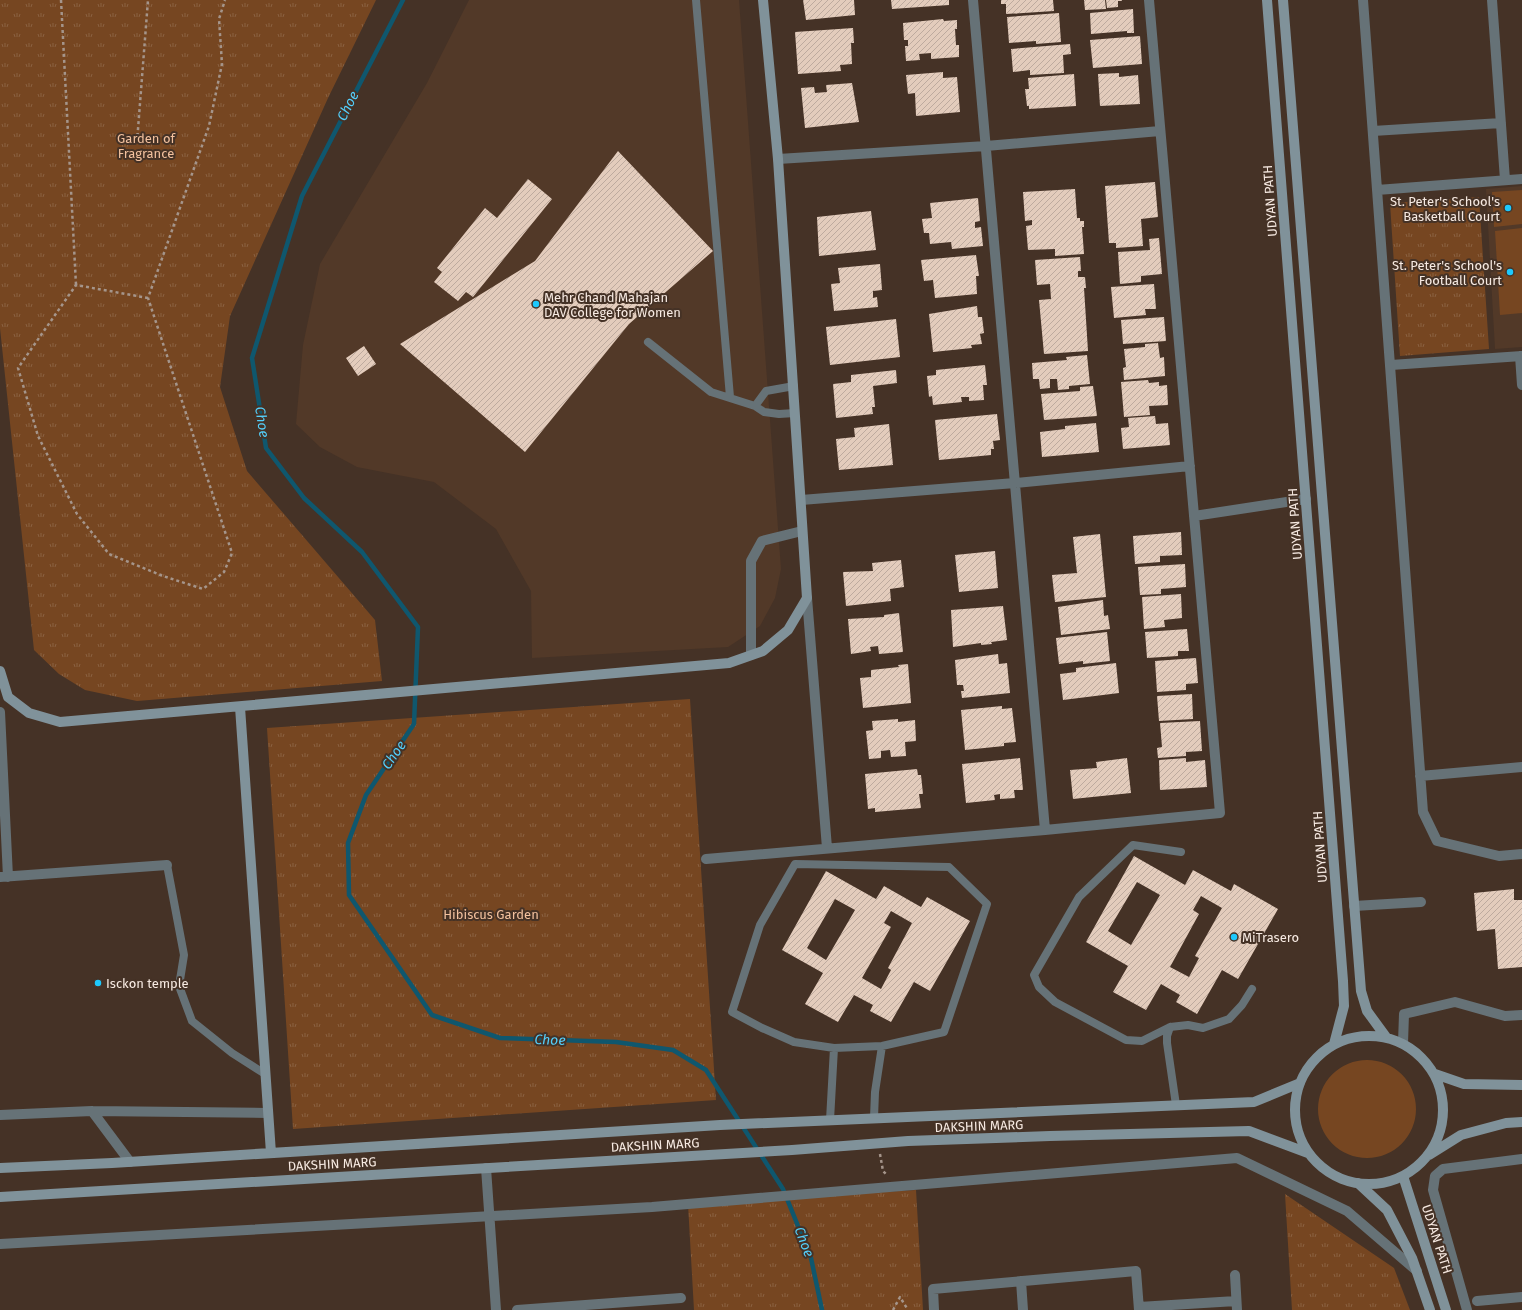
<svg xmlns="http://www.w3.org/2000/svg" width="1522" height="1310" font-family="'Fira Sans',sans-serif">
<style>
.built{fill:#523928}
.green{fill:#764621}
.park{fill:url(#park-tufts)}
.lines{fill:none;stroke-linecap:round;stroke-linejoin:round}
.stream{stroke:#0f576e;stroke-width:4.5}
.building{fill:url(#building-hatch);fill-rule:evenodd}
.path{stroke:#a5958b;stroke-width:2.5;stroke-dasharray:3 3;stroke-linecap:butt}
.lane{stroke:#667277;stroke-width:8}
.street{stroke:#667277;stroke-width:10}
.secondary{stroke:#80929a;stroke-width:10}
.poi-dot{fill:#1dc9fd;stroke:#453226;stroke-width:1.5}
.labels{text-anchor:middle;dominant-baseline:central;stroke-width:4;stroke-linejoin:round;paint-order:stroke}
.park-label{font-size:13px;fill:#f3c19e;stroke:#453226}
.street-label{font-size:13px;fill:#f7eae2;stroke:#453226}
.poi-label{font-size:13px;fill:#f7eae2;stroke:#453226;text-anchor:start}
.water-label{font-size:14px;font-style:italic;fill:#54cffb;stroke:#453226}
</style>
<defs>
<pattern id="park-tufts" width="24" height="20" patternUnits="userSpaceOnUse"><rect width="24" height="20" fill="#764621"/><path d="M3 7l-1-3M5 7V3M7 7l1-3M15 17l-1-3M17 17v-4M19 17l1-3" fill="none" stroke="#8a6141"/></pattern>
<pattern id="building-hatch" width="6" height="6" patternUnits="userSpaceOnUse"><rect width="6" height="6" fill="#e3ccbc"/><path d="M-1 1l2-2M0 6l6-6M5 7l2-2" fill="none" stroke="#bdaa9e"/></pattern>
</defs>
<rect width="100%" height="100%" fill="#453226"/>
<path class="built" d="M469,0h270l42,569 -6,29 -15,28 -32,21 -196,11 -1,-67 -35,-62 -62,-47 -77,-15 -37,-20 -24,-23 7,-79 17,-81 107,-181z
M1522,186v161l-27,2 -9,-160z"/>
<path class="green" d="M1522,190v34l-28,3 -2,-35z
M1522,228v85l-22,2 -5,-84z
M1318 1109a49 49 0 1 1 98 0a49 49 0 1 1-98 0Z"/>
<path class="park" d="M0,0h376l-48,98 -98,218 -10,71 27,84 128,149 7,61 -245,20 -52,-11 -26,-16 -25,-24 -34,-322z
M1479,197l10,152 -89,7 -10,-153z
M690,699l26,401 -423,29 -26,-401z
M916,1190l7,120h-229l-6,-106z
M1285,1194l109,74 16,42h-118z"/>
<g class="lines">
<path class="stream" d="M403,0l-101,196 -50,162 14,90 38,50 58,54 56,75 -4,97 -48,71 -18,48 1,52 83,120 68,23 116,4 57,8 33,20 77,119 28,69 11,52"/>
</g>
<path class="building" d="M803,0h51l1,15 -49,5z
M891,0h58v5l-57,4z
M1001,0h52l1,11 -48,3v-10h-5z
M1084,0h21l1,9 -21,1z
M1106,0h16v1h-4v6l-11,1z
M1133,9l1,24h-7v-2l-36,3 -1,-21z
M1059,13l2,29 -25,2v-3l-27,2 -2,-26z
M943,19l1,2 13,-1v9h-2l1,16h3v12l-28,2v-6l-12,1 1,6 -14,1 -1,-15h3v-6h-4l-1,-17z
M853,28l1,15h-3l1,21 -12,1 1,6 -43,3 -3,-42z
M1140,36l2,28 -49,4 -3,-28z
M1070,44l1,10 -8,1 1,18 -34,2v-5l-17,2 -2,-23z
M943,72v6l14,-1 3,35 -44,4 -1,-23 -7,1 -2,-19z
M1119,73v4l19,-2 2,29 -40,2 -2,-32z
M1074,74l2,32 -47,3v-3h-2l-2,-17h4l-1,-11z
M852,83l7,39 -54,6 -4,-40 13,-1 1,6 12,-1 -1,-7z
M618,151l95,100 -84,73 -104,128 -125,-108 135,-83z
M528,179l24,20 -79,98 -7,-5 -8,9 -24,-19 8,-10 -5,-4 48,-60 12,10z
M1155,182l3,35 -17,2 2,27 -27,2v-5h-7l-4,-57z
M1075,189l2,29h3v3h4v6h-2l2,27 -29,2v-7l-27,1 -2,-24 6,-1v-5l-7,1 -2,-29z
M978,198l2,23 -5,1v6l6,-1 2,19 -31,3 -1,-7 -21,2 -1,-11h-5l-2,-14 10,-1 -2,-15z
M871,211l5,39 -57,6 -2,-39z
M1159,238l3,36 -21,2v6l-21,2 -2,-32 32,-2 -1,-11z
M976,255l3,21h-3l1,18 -42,4 -2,-18 -9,1 -3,-21z
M1080,257l1,14h-3v6h7l1,11h-2l4,63 -44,3 -5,-54 12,-1 -1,-15 -13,1 -2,-25z
M880,264l2,26 -9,1v7l4,-1 1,10 -44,4 -3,-27 9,-1 -2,-15z
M1154,284l2,25h-11l1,6 -32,3 -3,-31z
M977,306l1,11h4l2,16 -4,1 2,10 -11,1 1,3 -39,4 -4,-38z
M1164,317l2,24 -43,3 -2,-24z
M896,319l4,38 -70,8 -4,-38z
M1158,343l2,15 4,-1 1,19 -41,4 -1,-12 3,-1 -2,-18 21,-2v-3z
M364,346l12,18 -18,12 -12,-18z
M1087,355l3,29 -21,2v3l-11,1 -1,-11h-7v9l-10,1 -1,-10h-6l-1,-16 35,-3 -1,-3z
M985,365l2,20h-4l1,15 -15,1v-4h-8l1,5 -29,3 -1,-9 -3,1 -2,-21 9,-1v-5z
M896,370l1,13 -24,3 2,21h-3l1,7 -37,4 -3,-34 18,-2v-7z
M1148,380l1,3 10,-1v4l8,-1 1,20 -19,1 1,9 -26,2 -3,-35z
M1093,386l4,30 -53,4 -3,-26 39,-3v-4z
M997,414l3,26 -7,1 1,8h-3v6l-52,5 -4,-40z
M1155,416l1,8 12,-1 2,22 -47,4 -2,-21 8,-1 -1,-9z
M1096,423l3,29 -57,5 -2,-25 25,-3v-3z
M889,424l4,41 -54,5 -3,-31 19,-2 -1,-9z
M1181,532l1,23 -22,1v6l-25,2 -2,-28z
M1100,534l6,63 -51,5 -3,-27 25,-2 -4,-36z
M995,551l3,37 -39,4 -4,-37z
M901,560l3,27 -14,2 1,12 -45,5 -3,-34 30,-1 -1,-8z
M1185,564l1,23 -25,2v5l-21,1 -2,-28z
M1181,594l1,24 -18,2 1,7 -21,2 -2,-32z
M1103,600l1,16 4,-1 2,14 -49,6 -3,-28z
M1003,606l4,34 -16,2 1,2 -11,1v-2l-28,4 -2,-37z
M899,613l4,39 -24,2 -1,-8 -8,1 1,4 -20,3 -3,-35 36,-2v-2z
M1187,629l2,22h-11v5l-31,2 -2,-26z
M1107,632l3,29 -27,3v-3l-24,3 -3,-26z
M998,654l1,10 8,-1 3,30 -48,5 -1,-7h3l-1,-6h-6l-2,-25z
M1196,658l2,25 -12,1v6l-29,2 -2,-31z
M1116,663l3,30 -56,7 -3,-26 16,-2v-4z
M908,664l3,39 -48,5 -3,-30 11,-1v-7l28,-3 -1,-2z
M1192,694l1,25 -34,2 -2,-25z
M1002,706v3l10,-1 4,34 -12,1v3l-39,4 -4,-40z
M898,719v3l17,-2 1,21 -11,1 1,14 -15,1 -1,-7 -9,1v7l-12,1 -3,-28 7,-1 -1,-9z
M1200,721l2,30 -16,1v4l-28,2 -1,-10 5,-1 -2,-24z
M1020,758l3,32h-9l1,8 -15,1v-5l-6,1 1,5 -29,3 -4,-39z
M1127,758l4,35 -58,6 -3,-29 27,-2 -1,-6z
M1186,758v4l19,-2 2,27 -47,3 -1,-30z
M917,769l1,6h3l2,19h-4l2,14 -46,4v-4l-7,1 -3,-35z
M1134,856l51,29 8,-15 38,21 3,-7 44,25 -40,70 -16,-9 -25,44 -21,-12 4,-7 -19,-11 -15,26 -33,-18 15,-26 -42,-24zM1137,882l23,13 -29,50 -23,-14zM1201,896l21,12 -27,48 4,2 -10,19 -19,-10 29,-53 -6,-4z
M826,871l50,28 8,-13 37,21 6,-10 43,24 -40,70 -16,-9 -23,40 -21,-11 3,-6 -19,-10 -16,27 -33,-18 18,-31 -41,-23zM835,899l20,11 -29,50 -19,-12zM891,911l21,12 -24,45 3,2 -10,19 -19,-11 29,-51 -7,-4z
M1514,889v11h8v67l-24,2 -3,-40 -18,2 -3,-38z"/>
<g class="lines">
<path class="path" d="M61,0l15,285
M137,142l11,-142
M148,298l-72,-13 -58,83 20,68 39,78 32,40 54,22 40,13 21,-17 8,-19 -84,-255 61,-172 13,-62 -3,-45 6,-19
M880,1154l3,17 4,4
M893,1310l7,-13 8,13"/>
<path class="lane" d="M696,0l34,397
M648,342l63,50 44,14 9,6 15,2 16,-1
M755,406l11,-15 28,-5
M795,864l154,3 38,37 -43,128 -62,14 -48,2 -40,-6 -32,-14 -30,-16 28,-87z
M167,865l17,90 -5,31 13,35 40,32 33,21
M1170,1027l-28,14 -16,-1 -71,-38 -16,-15 -5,-12 45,-78 54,-52 48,7
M1176,1105l-9,-62v-7l3,-9 18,-2 15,3 26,-9 13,-14 10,-16
M874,1118l1,-26 7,-46
M830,1120l4,-72"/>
<path class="street" d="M973,0l72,830
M1363,0l60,812 14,29 62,15 23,-2
M1492,0l13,180
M1373,131l128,-8
M778,159l208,-13 174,-15
M1377,190l145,-11
M1520,356l2,29
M1391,365l131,-9
M801,500l214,-17 175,-17
M1194,516l112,-17
M807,598l20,250
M751,655v-94l11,-20 40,-10
M0,712l8,165
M1420,776l102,-9
M706,859l339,-29 175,-17 -71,-813
M0,877l167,-12
M1354,906l67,-4
M1403,1043l1,-29 51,-12 50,14 17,-1
M92,1111l38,51
M0,1115l92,-4 176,2
M486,1168l10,142
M0,1244l652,-37 585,-49 110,53 70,60
M1235,1275l2,35
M1021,1281l2,29
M1477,1301l45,-4
M1139,1307l97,-6
M517,1310l164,-12
M934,1310l-1,-21 203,-18 3,39
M1467,1310l-34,-120 2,-14 8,-7 79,-10"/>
<path class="secondary" d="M1267,0l76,981 1,25 -10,38
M1283,0l78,991 6,20 19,26
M0,671l8,26 21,16 31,9 669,-59 34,-12 25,-21 19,-32 -29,-439 -15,-159
M240,707l31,446
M1295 1110a74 74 0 1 1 148 0a74 74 0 1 1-148 0Z
M1435,1074l29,10 58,1
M1429,1155l32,-20 45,-12 16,-1
M0,1168l112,-5 608,-38 534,-23 46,-19
M1403,1176l43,134
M1358,1183l29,27 25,48 18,52
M0,1197l792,-47 116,-9 142,-5 199,-5 59,22"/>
</g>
<g class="poi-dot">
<circle cx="1508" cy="208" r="4"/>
<circle cx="1510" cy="272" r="4"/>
<circle cx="536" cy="304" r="4"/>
<circle cx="1234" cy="937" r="4"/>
<circle cx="98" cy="983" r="4"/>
</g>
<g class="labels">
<g class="park-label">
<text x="146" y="138">Garden of<tspan x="146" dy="15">Fragrance</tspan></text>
<text x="491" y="914">Hibiscus Garden</text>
</g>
<g class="street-label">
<text transform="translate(1270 201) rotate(-94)">UDYAN PATH</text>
<text transform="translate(1295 524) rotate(-94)">UDYAN PATH</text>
<text transform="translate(1320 847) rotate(-94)">UDYAN PATH</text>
<text transform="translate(979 1126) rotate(-2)">DAKSHIN MARG</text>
<text transform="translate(655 1145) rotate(-3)">DAKSHIN MARG</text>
<text transform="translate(332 1164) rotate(-3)">DAKSHIN MARG</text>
<text transform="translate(1437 1239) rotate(72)">UDYAN PATH</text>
</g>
<g class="poi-label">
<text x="1500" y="201" text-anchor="end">St. Peter's School's<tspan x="1500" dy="15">Basketball Court</tspan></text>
<text x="1502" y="265" text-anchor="end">St. Peter's School's<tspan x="1502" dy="15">Football Court</tspan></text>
<text x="544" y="297">Mehr Chand Mahajan<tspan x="544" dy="15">DAV College for Women</tspan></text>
<text x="1242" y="937">MiTrasero</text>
<text x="106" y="983">Isckon temple</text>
</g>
<g class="water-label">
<text transform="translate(348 106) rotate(-63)">Choe</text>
<text transform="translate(262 422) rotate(81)">Choe</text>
<text transform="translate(394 755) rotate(-56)">Choe</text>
<text transform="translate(550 1040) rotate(2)">Choe</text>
<text transform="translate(804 1242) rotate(69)">Choe</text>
</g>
</g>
</svg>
